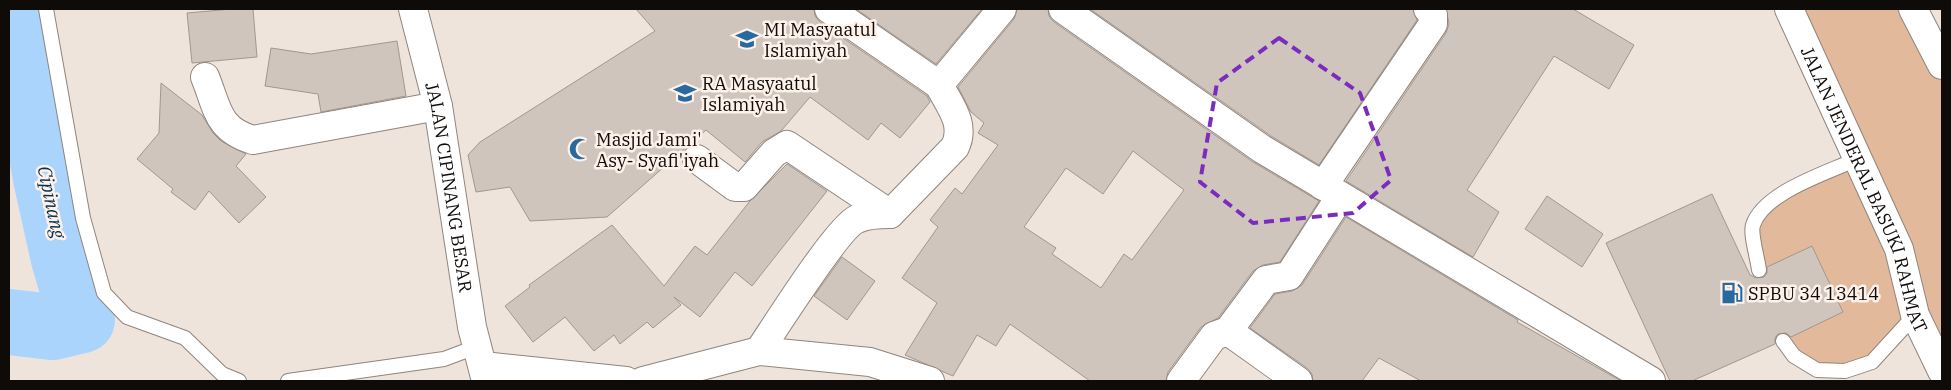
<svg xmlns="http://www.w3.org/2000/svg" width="1951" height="390" font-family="'IBM Plex Serif',serif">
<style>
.green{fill:#e2b99b}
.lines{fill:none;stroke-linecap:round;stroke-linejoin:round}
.river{stroke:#aad4fc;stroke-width:66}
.building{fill:#d0c5bd;stroke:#a1978f;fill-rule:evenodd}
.service-casing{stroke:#8f857d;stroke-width:16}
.minor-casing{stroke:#8f857d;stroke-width:30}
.primary-casing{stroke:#8f857d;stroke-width:30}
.service{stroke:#fff;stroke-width:14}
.minor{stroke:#fff;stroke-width:28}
.primary{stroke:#fff;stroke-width:28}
.marked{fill:none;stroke:#7b2cbf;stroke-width:4;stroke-dasharray:10 6;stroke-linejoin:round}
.labels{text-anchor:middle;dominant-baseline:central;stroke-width:5;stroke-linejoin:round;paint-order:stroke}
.poi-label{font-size:18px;fill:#0f0b09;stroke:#fdf1e9;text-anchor:start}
.street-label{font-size:18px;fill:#0f0b09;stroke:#fdf1e9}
.water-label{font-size:19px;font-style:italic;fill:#073150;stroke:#fdf1e9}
</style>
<rect width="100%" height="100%" fill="#efe4dc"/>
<path class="green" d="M1789,9h124l29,56v306l-27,-56 -43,47 -55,8 -34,-29 -24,-71 -7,-43 9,-17 96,-51z"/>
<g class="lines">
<path class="river" d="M9,322l43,5 30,-7 -18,-61 -18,-81 -30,-169"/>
</g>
<path class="building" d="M232,9h21l4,48 -65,6 -5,-50z
M636,9h178l1,7 5,6 107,74 3,6 -30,36 -19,-15 -13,17 -58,-43 -29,34 -19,11 -17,20 -39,-32 -99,87 -77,4 -20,-34 -34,5 -8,-37 12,-13 175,-111z
M856,9h126l-46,55z
M1017,9h31l1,7 5,6 199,140 66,39 -39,61 -17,3 -10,6 -35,47 -17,9 -33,45 -2,9h-76l-80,-57 -14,22 -19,-11 -24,41 -48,-21 32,-52 -35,-25 36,-51 -8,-7 25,-32 7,6 36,-49 -20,-12 6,-10 -13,-11 -13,-25 56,-68zM1133,151l51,39 -52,70 -8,-6 -23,34 -49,-34 4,-6 -32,-21 42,-59 37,26z
M1090,9h323l4,11 -98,145 -48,-29z
M1446,9h127l61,36 -25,44 -55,-33 -87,134 32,22 -26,45 -127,-76 100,-148 3,-9z
M397,41l9,55 -85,16 -3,-18 -53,-8 6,-38 40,6z
M161,83l41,32 11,18 8,8 25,13 -10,12 30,31 -27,26 -30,-32 -14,19 -24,-18 2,-3 -36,-30 22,-26z
M787,164l40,27 -75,95 -17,-14 -35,45 -26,-20 7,8 -28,23 -6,-6 -27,22 -6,-9 -20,16 -29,-34 -32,25 -28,-36 25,-19 -1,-2 83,-60 52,61 31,-40 12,9 43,-54z
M1712,194l38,81 6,3 8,-1 3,-4v-6l45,-21 31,66 -52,25 -5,-4 -8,1 -3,4v6l-83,37h-22l-64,-138z
M1547,196l56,38 -21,33 -57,-38z
M1346,217l172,103 -1,2 104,59h-200l-42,-23 -17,23h-49l-1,-7 -5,-6 -57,-40 25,-34 17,-3 10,-6z
M842,257l33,24 -28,39 -33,-24z"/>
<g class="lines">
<g class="service-casing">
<path id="service" d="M46,9l37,209 21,75 23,24 58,21 37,36 17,7
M1759,270c-1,-10 -9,-36 -6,-45 11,-33 74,-52 104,-66
M1783,341l11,15 23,14 28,1 27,-9 43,-47
M288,381l156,-22 32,-12"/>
</g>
<g class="minor-casing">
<g id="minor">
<path id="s1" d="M413,9l25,97 34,221 14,54"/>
<path d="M829,9l110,76"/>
<path d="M1063,9l199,140 389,232"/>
<path d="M205,77c13,32 12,52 48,63l185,-34"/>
<path d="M697,159l38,28h9l30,-34 13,-8 103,69"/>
<path d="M1323,186l110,-162v-9l-5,-6"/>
<path d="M1228,331l70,50"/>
<path d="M759,351c15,-22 79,-124 98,-132 10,-5 22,-5 33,-5l65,-67c11,-23 -5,-41 -16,-62l63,-76"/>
<path d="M483,366l143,15"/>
<path d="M643,381l116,-30 111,11 60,19"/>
<path d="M1181,381l33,-45 14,-5 38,-51 23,-4 51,-79"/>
</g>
</g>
<g class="primary-casing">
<g id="primary">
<path id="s2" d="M1789,9l110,240 16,66 27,56"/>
<path d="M1913,9l29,56"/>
</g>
</g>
<use href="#service" class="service"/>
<use href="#minor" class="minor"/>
<use href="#primary" class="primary"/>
</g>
<path class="marked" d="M1279,38l81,55 31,87 -38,33 -100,10 -53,-41 17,-99z"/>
<defs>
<g id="school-bare" transform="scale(1.725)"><path d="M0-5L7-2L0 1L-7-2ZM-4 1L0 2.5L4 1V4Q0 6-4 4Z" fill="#286aa0" stroke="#fdf1e9" stroke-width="2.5" paint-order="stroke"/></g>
<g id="mosque-bare" transform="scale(1.725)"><path d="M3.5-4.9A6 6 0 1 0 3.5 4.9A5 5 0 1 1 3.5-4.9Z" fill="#286aa0" stroke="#fdf1e9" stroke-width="2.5" paint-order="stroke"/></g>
<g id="fuel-bare" transform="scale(1.725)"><path d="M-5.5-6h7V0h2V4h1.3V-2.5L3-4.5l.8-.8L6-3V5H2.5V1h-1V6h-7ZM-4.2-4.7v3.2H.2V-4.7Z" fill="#286aa0" stroke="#fdf1e9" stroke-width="2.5" paint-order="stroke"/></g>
</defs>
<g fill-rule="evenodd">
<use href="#school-bare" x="747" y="39"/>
<use href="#school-bare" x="685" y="93"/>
<use href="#mosque-bare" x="580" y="149"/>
<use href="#fuel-bare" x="1732" y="293"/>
</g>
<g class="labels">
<g class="poi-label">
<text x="764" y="29">MI Masyaatul<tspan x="764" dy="21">Islamiyah</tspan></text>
<text x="702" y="83">RA Masyaatul<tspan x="702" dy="21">Islamiyah</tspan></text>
<text x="596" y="139">Masjid Jami'<tspan x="596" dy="21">Asy- Syafi'iyah</tspan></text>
<text x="1748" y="293">SPBU 34 13414</text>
</g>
<g class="street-label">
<text stroke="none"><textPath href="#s1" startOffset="182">JALAN CIPINANG BESAR</textPath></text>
<text stroke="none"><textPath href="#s2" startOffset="196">JALAN JENDERAL BASUKI RAHMAT</textPath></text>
</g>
<g class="water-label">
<text transform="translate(52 202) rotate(78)">Cipinang</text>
</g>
</g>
<rect width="1951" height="390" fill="none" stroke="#0f0b09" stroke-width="20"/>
</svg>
